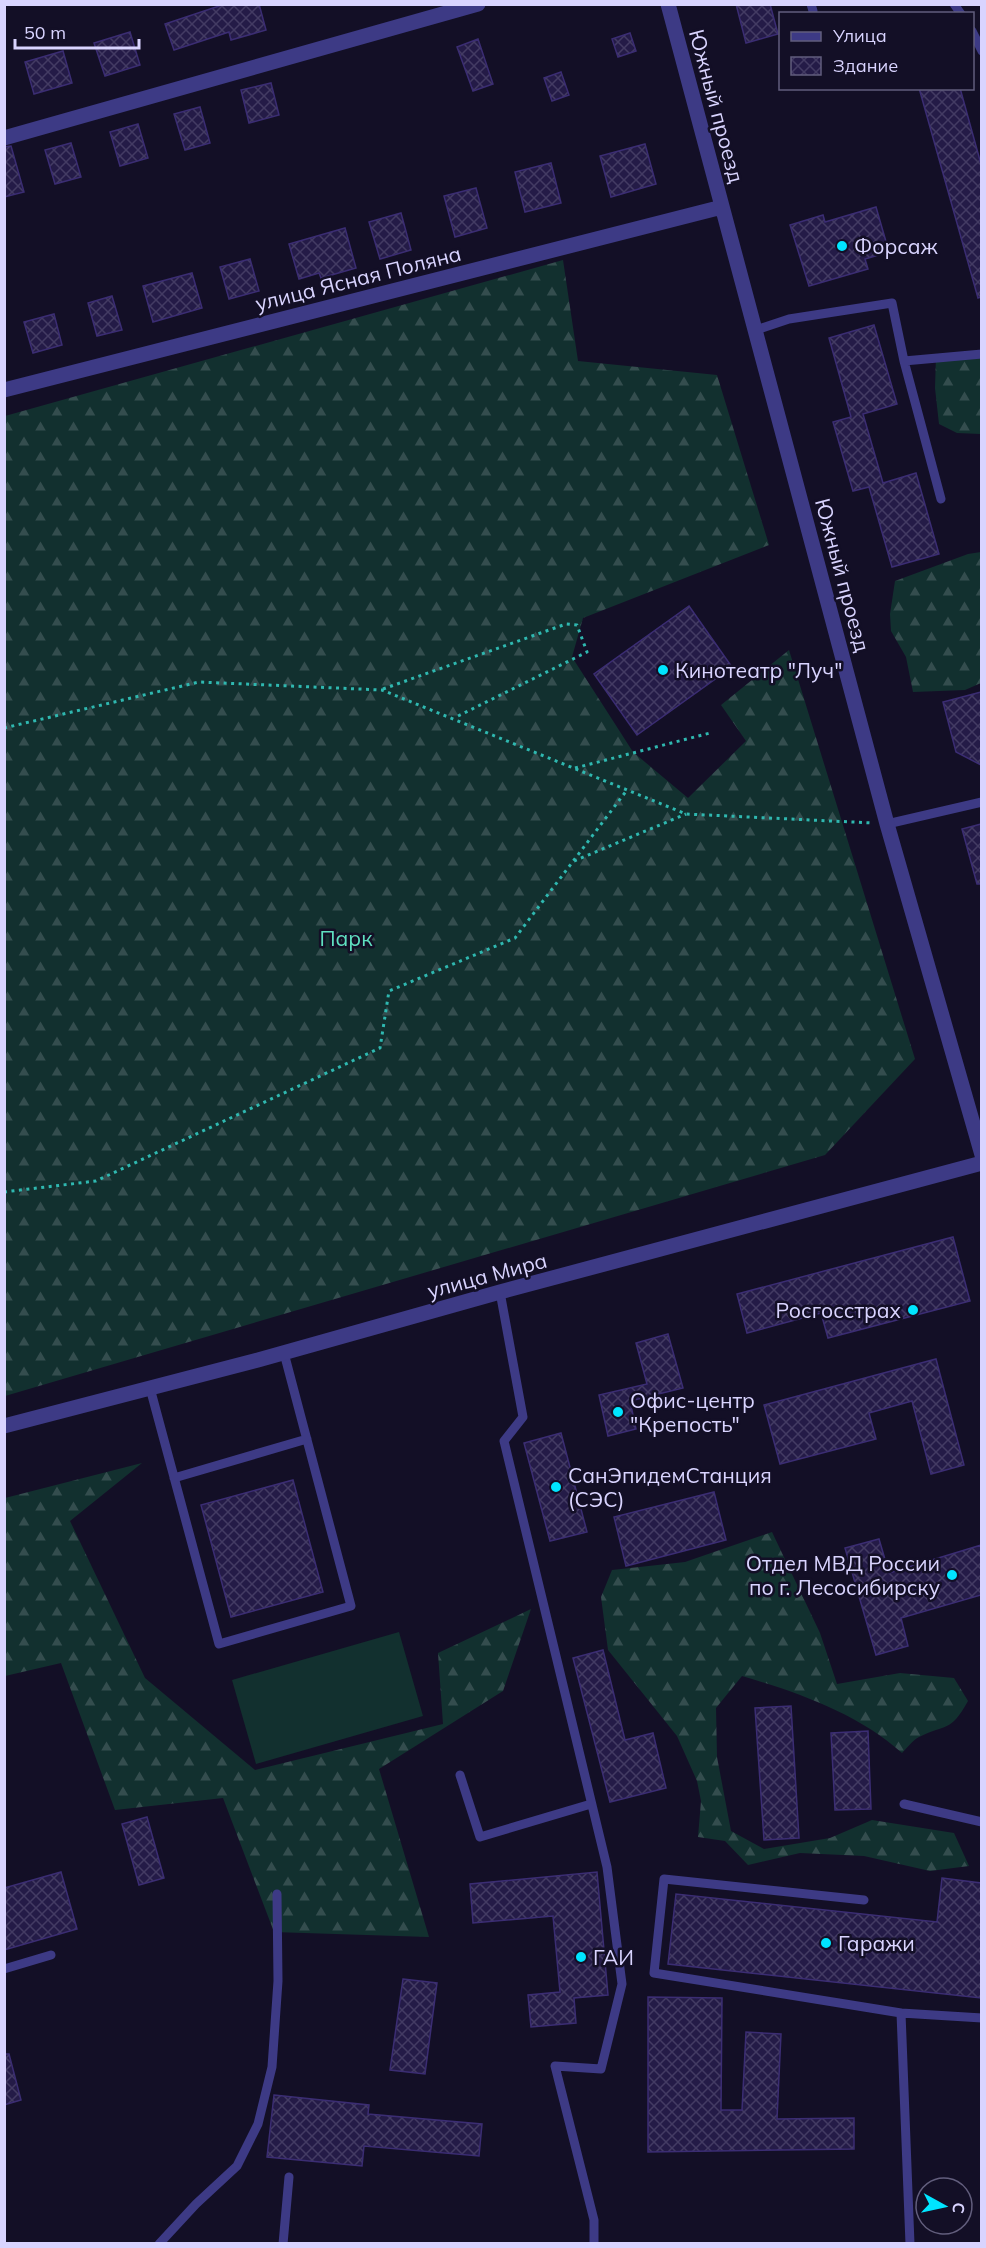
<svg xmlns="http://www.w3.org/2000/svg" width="986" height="2248" font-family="Mulish,sans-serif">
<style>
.forest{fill:url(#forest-firs)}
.garden{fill:#12302f}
.building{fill:url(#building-cross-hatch);stroke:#3b2d73;stroke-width:1.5}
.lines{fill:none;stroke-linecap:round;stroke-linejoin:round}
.path{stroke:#2fb8b0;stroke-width:3;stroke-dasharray:3 4.5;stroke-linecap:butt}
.lane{stroke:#3d3a85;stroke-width:9}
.street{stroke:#3d3a85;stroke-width:15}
.poi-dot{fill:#00e5ff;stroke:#130f26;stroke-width:2}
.labels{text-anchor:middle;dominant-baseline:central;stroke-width:5;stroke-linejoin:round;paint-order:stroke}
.street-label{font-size:21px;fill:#d9d4ff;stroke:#130f26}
.poi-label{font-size:21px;fill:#d9d4ff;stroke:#130f26;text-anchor:start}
.park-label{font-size:21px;fill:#5fe0c0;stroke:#130f26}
</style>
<defs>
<pattern id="forest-firs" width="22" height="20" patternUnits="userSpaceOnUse" patternTransform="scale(1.5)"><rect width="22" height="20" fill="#12302f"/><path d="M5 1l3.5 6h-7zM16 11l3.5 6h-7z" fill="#344d4e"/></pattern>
<pattern id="building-cross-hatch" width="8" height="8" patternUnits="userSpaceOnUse" patternTransform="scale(1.5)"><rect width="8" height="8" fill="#241b47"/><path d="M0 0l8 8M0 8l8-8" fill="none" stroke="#433b63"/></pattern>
</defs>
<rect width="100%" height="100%" fill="#130f26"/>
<path class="forest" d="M563,260l15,101 139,14 52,170 -186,73 -11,39 61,95 55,46 58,-57 -25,-36 68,-55 126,409 -90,96 -820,241v-980z
M981,356v78l-24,-1 -18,-9 -4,-36 1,-31z
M981,552v131l-16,7 -52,2 -7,-35 -15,-26 -1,-17 5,-33 73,-27z
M142,1463l-72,58 75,157 110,92 188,-46 -5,-71 93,-44 -28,82 -124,78 50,168 -155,-5 -51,-134 -108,12 -54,-147 -56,13v-178z
M772,1532l48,101 17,51 63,-11 54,5 14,23c-18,32 -21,22 -49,36 -6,3 -12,11 -17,16 -43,-39 -105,-61 -160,-77l-26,32 1,49 14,74 33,18 66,-11 42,-18 82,13 15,33 -39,5 -66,-15 -64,-3 -52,12 -23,-24 -27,-4 3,-36 -4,-20 -20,-45 -69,-86 -7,-53 11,-27 73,-8z"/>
<path class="garden" d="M399,1632l24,84 -167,48 -24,-84z"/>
<path class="building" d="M225,4h34l7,26 -35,10 -2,-8 -55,18 -9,-26z
M736,4h34l8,30 -32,9z
M130,32l10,33 -35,11 -11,-33z
M630,33l6,18 -18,6 -6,-18z
M478,39l15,45 -20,7 -16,-44z
M63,51l9,32 -38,11 -9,-32z
M561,72l8,23 -17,6 -8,-23z
M271,83l8,32 -30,8 -8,-33z
M919,88h41l21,76v133l-3,1z
M200,107l10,36 -25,7 -11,-36z
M138,124l10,34 -28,8 -10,-34z
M71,143l10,34 -26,7 -10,-34z
M645,144l11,40 -45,13 -11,-41z
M11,146l13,46 -20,5v-50z
M551,163l10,40 -36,9 -10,-40z
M476,188l11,40 -32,9 -11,-41z
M876,207l13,45 -24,7 3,10 -59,17 -19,-61 33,-10 2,7z
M401,213l10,37 -31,9 -11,-37z
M345,228l11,40 -35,10 -2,-5 -20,6 -10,-35z
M250,259l9,32 -30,8 -9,-32z
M192,273l10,35 -49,14 -10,-36z
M112,296l10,34 -25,6 -9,-33z
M54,314l8,31 -29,8 -9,-31z
M874,325l23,79 -34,10 20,69 33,-10 23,81 -47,13 -23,-80 -16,4 -20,-69 18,-5 -22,-79z
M689,606l43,61 -95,68 -43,-61z
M981,692v73l-25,-13 -13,-50z
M981,824v60h-4l-15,-55z
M953,1237l17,64 -142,37 -7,-25 -74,20 -10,-39z
M668,1334l15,54 -53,13 6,28 -28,7 -9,-41 48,-11 -11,-41z
M936,1359l28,106 -33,9 -19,-73 -43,12 7,26 -96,25 -16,-59z
M561,1433l26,99 -37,9 -26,-98z
M293,1480l30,112 -92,25 -30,-112z
M714,1492l12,48 -100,26 -12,-49z
M879,1539l10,34 92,-28v50l-80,23 7,28 -32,9 -31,-107z
M603,1650l22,90 28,-7 13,55 -56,14 -37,-144z
M791,1706l8,132 -35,2 -9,-132z
M868,1731l3,78 -36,1 -4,-77z
M147,1817l17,61 -25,7 -17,-61z
M61,1872l16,57 -73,21v-62z
M597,1872l11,123 -34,3 2,25 -45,4 -3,-32 32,-3 -7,-76 -80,7 -3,-39z
M942,1878l39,5v115l-313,-34 8,-70 261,28z
M403,1979l34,4 -12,91 -35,-4z
M648,1997l74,1 -1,112h21l4,-78 35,2 -4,85 77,-1v31l-206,3z
M4,2054h5l12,46 -17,5z
M274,2095l95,10 -1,9 114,10 -3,32 -115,-10 -2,20 -95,-9z"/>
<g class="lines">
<path class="path" d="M383,689l183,-65 11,1 10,27 -133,66
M4,728l195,-46 183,8 304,124 187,9
M575,768l135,-35
M574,861l112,-47
M4,1192l92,-11 284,-133 9,-57 126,-53 112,-148"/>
<path class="lane" d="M811,4l2,7
M954,4l7,10
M972,31l10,20
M756,330l33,-11 103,-16 12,58 78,-7
M904,361l37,138
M887,824l95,-22
M500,1292l23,125 -19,24 103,426 15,117 -21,85 -46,-3 39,154v24
M150,1388l69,256 132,-38 -67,-253
M174,1478l133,-39
M460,1775l20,62 111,-33
M904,1804l78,18
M864,1900l-200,-21 -10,94 247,40 9,231
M4,1969l47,-14
M901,2013l81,5
M159,2244l37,-40 41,-38 21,-42 14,-57 6,-86 -1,-87
M283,2244l6,-67"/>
<path class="street" d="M668,4l219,820 95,331
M4,138l474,-134
M4,390l718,-183
M4,1426l254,-66 242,-68 482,-129"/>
</g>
<g class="poi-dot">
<circle cx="842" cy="246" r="6"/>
<circle cx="663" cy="670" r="6"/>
<circle cx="913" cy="1310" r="6"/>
<circle cx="618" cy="1412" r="6"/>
<circle cx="556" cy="1487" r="6"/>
<circle cx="952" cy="1575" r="6"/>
<circle cx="826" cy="1943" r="6"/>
<circle cx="581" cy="1957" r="6"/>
</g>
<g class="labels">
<g class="street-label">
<text transform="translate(717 106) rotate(75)">Южный проезд</text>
<text transform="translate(358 278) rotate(-14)">улица Ясная Поляна</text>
<text transform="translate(843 575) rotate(75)">Южный проезд</text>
<text transform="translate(487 1275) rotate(-15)">улица Мира</text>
</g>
<g class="poi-label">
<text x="854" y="246">Форсаж</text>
<text x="675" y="670">Кинотеатр "Луч"</text>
<text x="901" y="1310" text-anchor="end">Росгосстрах</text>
<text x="630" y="1400">Офис-центр<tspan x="630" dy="24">"Крепость"</tspan></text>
<text x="568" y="1475">СанЭпидемСтанция<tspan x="568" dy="24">(СЭС)</tspan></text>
<text x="940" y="1563" text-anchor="end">Отдел МВД России<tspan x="940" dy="24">по г. Лесосибирску</tspan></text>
<text x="838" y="1943">Гаражи</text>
<text x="593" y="1957">ГАИ</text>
</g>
<g class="park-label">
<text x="346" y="938">Парк</text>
</g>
</g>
<rect width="986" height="2248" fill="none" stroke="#d9d4ff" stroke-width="12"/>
<rect x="779" y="12" width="195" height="78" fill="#130f26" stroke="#625e7d" stroke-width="1.5"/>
<rect x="791" y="32" width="30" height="9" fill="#3d3a85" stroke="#625e7d" stroke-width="1.5"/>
<text x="833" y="42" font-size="18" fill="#d9d4ff">Улица</text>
<rect x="791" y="57" width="30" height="18" fill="url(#building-cross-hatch)" stroke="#625e7d" stroke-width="1.5"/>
<text x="833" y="72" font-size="18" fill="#d9d4ff">Здание</text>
<g transform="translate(944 2206) rotate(98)"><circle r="28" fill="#130f26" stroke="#625e7d" stroke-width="1.5"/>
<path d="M0-4.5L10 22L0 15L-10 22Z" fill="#00e5ff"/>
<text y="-9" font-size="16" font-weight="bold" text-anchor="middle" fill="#d9d4ff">С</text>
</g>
<path d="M15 39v9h124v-9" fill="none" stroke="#d9d4ff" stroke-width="3"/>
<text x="24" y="39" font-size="18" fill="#d9d4ff" stroke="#130f26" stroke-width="4.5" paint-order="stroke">50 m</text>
</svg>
